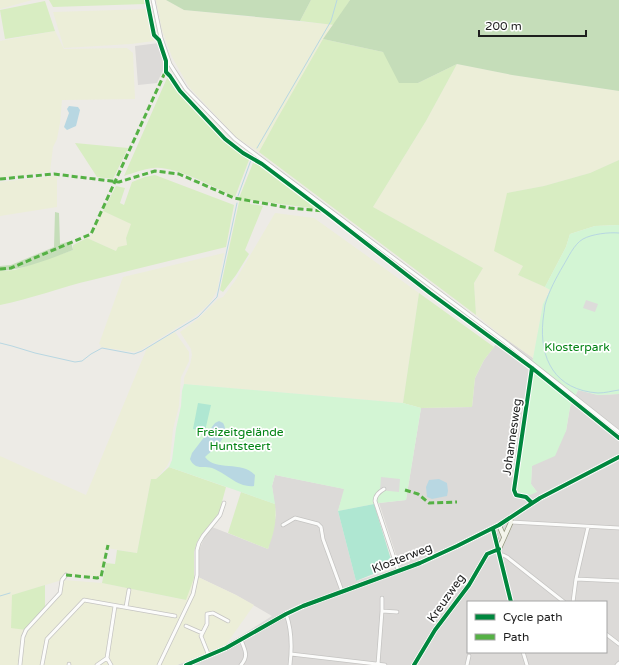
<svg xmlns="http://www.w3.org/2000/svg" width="619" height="665" font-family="'Varela Round',sans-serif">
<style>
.residential{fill:#dcdad8;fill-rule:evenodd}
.farmland{fill:#eceed8;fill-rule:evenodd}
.grass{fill:#d8edc2}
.forest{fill:#c5ddb9}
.park{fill:#d3f5d4}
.pitch{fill:#afe7d2}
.parking{fill:#dddcda}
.water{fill:#b8d7e2}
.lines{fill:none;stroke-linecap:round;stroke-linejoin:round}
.stream{stroke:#b8d7e2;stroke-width:1}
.street-casing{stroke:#c5c4c2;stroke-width:4.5}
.secondary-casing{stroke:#94977e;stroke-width:5.5}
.street{stroke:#fcfcfb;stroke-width:3}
.secondary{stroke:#f3f4ea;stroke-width:4}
.quiet{stroke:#55b145;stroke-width:3;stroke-dasharray:6 3;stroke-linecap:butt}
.cycleway-casing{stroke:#fff;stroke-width:6}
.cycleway{stroke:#00873e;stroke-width:4}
.labels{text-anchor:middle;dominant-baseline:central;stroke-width:3.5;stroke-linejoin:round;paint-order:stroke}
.park-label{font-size:12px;fill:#048415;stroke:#fff}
.street-label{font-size:12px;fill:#1e1e1e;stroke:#fff}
</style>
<rect width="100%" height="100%" fill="#edebe6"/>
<path class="residential" d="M159,43l5,17v8l-7,15 -19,2 -3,-39z
M502,336l31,22 -19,133 23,1 -6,-8 1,-18 34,-35 4,-24 8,-17 20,5 21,-1v271h-442l48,-19 47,-30 -36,-21 -38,-18 1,-27 6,-14 7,-9 56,22 8,-34 -4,-29 3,-11 70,14 -7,22 18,70 44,-14 -21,-64 27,-3 15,-92 51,-1 3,-29 9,-18zM468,602h138v50h-138z"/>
<path class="farmland" d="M0,0h32l-32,9z
M156,0h10l18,10 150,15 -11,14 -46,80 -18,33 -22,-14 -48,-51 -17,-30 -10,-27z
M148,9l6,32 -23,3 -67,4 -11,-36z
M55,31l9,18 63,-1 6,5 2,46 -73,1 -2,23 -3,16 -4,8 -3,25 -50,6v-137z
M457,64l55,11 107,16v69l-29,13 -46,13 -37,7 16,73 -5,9 32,14 -7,15 -10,54 -31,-22 -26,-21 -2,-32 9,-15 -110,-61 53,-86z
M55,176l2,1v30l-57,9v-34z
M103,211l29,13 -6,14 1,7 -11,6 -29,-13 4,-2z
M275,213l39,5 105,75 -16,110 -219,-19v-6l6,-13 2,-10 -1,-6 -11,-17 19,-14 19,-19 5,-2 12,-16z
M224,253l-7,38 -3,5 -5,8 -15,13 -53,33 -7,2 -34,-5 1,-2 -2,-1 24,-67z
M175,332l14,20v9l-8,16 -2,29 -6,23 -3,31 -3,6 -11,13h-5l-14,74 -30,-5 -6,29 -4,1 -31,-3 -3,5 39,3 83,17 9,-22 4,-1 38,18 18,10 -29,41 -48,19h-177v-209l86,39 61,-147zM62,580l-2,13 -34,37 -14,-35z"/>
<path class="grass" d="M49,0h95l1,4 -92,3z
M311,0h39l-16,25 -34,-4z
M45,1l10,30 -50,8 -5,-29z
M323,39l60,13 35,31 39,-19 -31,57 -53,86 110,61 -9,15 2,32 -217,-163 18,-33z
M169,77l10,15 43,46 27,22 -14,37c-20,-9 -59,-31 -81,-29 -11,1 -21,5 -30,8l43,-98z
M75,143l53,5 -15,31 -16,-2z
M619,160v65l-24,1 -25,8 -4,13 -21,40 -27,-12 5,-9 -29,-15 13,-58 37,-7 46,-13z
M253,163l6,2 59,44 -68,-9v4l13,2 -18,44 4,4 -13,21 -13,17 -3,-2 19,-88 2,-3 -2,-1z
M155,175l79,30 -8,42c-45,11 -90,22 -134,33 -31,7 -61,19 -92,25v-34l15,-1 58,-20v-5l14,-7 29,13 2,-4 9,-2 -1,-7 5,-14 -28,-13 13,-25 9,2 -5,15 4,2 8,-23 13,-5z
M419,293l75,54 -10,13 -9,18 -3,29 -51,1 -18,-5z
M169,467l57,20 -7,26 -17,21 -5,8 -3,10v26l-8,22 -84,-17 4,-20 9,1 2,-14 20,3 14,-74h5z
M241,492l34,12c2,17 -1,29 -7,45l-40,-16z
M45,585v25l-19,20 -15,-2 1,-33z"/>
<path class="forest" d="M166,0h145l-11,21 -116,-11z
M350,0h269v91l-107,-16 -55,-11 -39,19h-19l-16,-31 -60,-13z
M55,212l4,1 1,31 11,-3 2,9c-24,9 -47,19 -73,21v-5l11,-1 43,-18z"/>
<path class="park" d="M619,225v169l-21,1 -20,-5 -8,17 -4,24 -11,25 -23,10 -1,18 6,8 -7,3 -16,-4 19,-133 10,-54 7,-14 -5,-3 21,-40 4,-13 25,-8z
M184,384l219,19 18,5 -15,92 -27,3 -41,8 6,-22 -69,-14 -3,11 3,18 -106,-37 3,-7 4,-31 5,-23 1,-15z"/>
<path class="pitch" d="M198,403l13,2 -6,26 -12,-2z
M374,504l19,62 -37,15 -18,-70z"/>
<path class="parking" d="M586,300l12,4 -3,8 -12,-4z
M381,477l19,2 -1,13 -19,-2z"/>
<path class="water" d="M69,106l9,1 2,3 -4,16 -9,4 -3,-3 5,-14 -2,-4z
M219,421l4,2c8,13 -9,26 -18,34 11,15 36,3 50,18l-1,11c-16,2 -28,-13 -42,-18 -6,-2 -11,0 -16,-2 -3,-2 -5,-4 -6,-7l2,-6 23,-30z
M439,479l8,4 1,8 -1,5 -15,3 -5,-2 -1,-10 3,-7z"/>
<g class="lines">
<path class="stream" d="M257,148l74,-127 6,-21
M238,196l13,-36
M619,233c-10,-1 -27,1 -36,6 -9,5 -15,19 -20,27 -7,12 -14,25 -18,39 -1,5 -1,10 -2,15 -4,39 12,70 55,73 7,0 14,-2 21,-3
M0,343l12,3 23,7 40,9 7,-1 9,-7 11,-6 32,6 8,-3 56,-34 19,-20 20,-94
M0,596l10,-3"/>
<g class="street-casing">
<path id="street" d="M153,0l8,38 9,26 16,25 49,50 269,202 115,91
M384,489c-5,3 -9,6 -9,12l23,69
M532,503l-6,-6 -10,-2 -2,-5 19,-126
M511,522l108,6
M283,525l12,-7 23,6 3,3 2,12 19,52
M499,549l12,53
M500,555h3l4,2 57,45
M576,579l43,2
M382,598v13
M573,602l3,-23 12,-52
M126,607l3,-17
M286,614c6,16 6,34 4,51
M186,626l16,7
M606,634l13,10
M241,640c4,10 8,16 0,25
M523,652l4,13
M291,654l94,11
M209,656l-8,-20 6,-12v-10l6,-1 15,8
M107,658l8,-52
M69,664v1
M378,664l4,-53 15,1
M20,665l3,-28 3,-7 34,-37 2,-13 4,-5
M42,665l5,-26 37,-39 91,16
M97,665l10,-7 4,7
M159,665l34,-71 4,-19v-25l2,-7 4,-7 17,-21 4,-12
M467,665l2,-9
M617,665l2,-2"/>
</g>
<g class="secondary-casing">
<path id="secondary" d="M499,525l5,12
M493,529l6,20
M499,549l12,-27 -1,-4
M186,665l40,-17 60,-34 17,-8 117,-43 37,-17 42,-21 41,-27 79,-41
M414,665l21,-35 34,-45 18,-31 12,-5"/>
</g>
<use href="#street" class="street"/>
<use href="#secondary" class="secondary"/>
<path class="quiet" d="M0,179l54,-5 65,8 36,-11 24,3 55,24 56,10 33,3
M0,269l11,-1 80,-34 76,-166
M405,490l13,4 11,9 28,-1
M66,575l31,3 4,-1 7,-32"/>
<g class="cycleway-casing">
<path id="cycleway" d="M147,0l7,35 5,5 7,21v11l4,4 10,15 45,48 18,14 19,11 65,49 103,80 102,75 87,70
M532,503l-6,-6 -10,-2 -2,-5 18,-122
M493,529l18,73
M186,665l40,-17 60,-34 17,-8 117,-43 37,-17 42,-21 41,-27 79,-41
M414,665l21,-35 34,-45 18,-31 12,-5"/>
</g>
<use href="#cycleway" class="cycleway"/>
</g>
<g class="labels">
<g class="park-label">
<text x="577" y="347">Klosterpark</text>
<text x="240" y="432">Freizeitgelände<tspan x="240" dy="14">Huntsteert</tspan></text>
</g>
<g class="street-label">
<text transform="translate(512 437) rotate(-82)">Johannesweg</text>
<text transform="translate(402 558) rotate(-21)">Klosterweg</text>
<text transform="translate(446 598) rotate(-55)">Kreuzweg</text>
</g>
</g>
<rect x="467" y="601" width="140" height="52" fill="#ffffff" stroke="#a5a5a5"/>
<rect x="475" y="614" width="20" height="6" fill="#00873e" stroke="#a5a5a5"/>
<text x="503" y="621" font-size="12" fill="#1e1e1e">Cycle path</text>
<rect x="475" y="634" width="20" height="6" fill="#55b145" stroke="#a5a5a5"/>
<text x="503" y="641" font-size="12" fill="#1e1e1e">Path</text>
<path d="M479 30v6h107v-6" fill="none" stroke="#1e1e1e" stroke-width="2"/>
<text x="485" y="30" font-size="12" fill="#1e1e1e" stroke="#ffffff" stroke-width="3" paint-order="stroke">200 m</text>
</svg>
